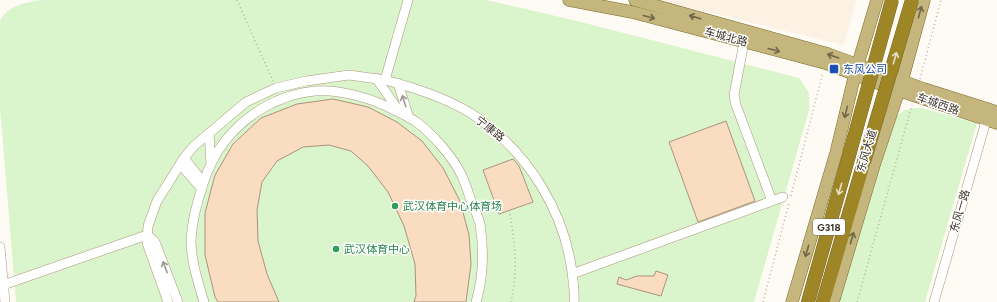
<svg xmlns="http://www.w3.org/2000/svg" width="997" height="302" font-family="Figtree,'Noto Sans SC',sans-serif">
<style>
.built{fill:#fcf2e3}
.green{fill:#daf4cc}
.building{fill:#faddc0;stroke:#ac937a}
.lines{fill:none;stroke-linecap:round;stroke-linejoin:round}
.minor-casing{stroke:#aa977a;stroke-width:10}
.major-casing{stroke:#7b6826;stroke-width:13}
.highway-casing{stroke:#7b6826;stroke-width:14}
.path{stroke:#b6b0a8;stroke-width:1.5;stroke-dasharray:1 3;stroke-linecap:butt}
.minor{stroke:#fff;stroke-width:9}
.major{stroke:#c5b67d;stroke-width:12}
.highway{stroke:#9e8526;stroke-width:13}
.highway-bridge-casing{stroke:#7b6826;stroke-width:14;stroke-linecap:butt}
.highway-bridge{stroke:#9e8526;stroke-width:13}
.oneway{stroke:#726749}
.oneway2{stroke:#e7e0c9}
.oneway3{stroke:#9d9993}
.transit-dot{fill:#1a4fb4;stroke:#fff;stroke-width:1.5}
.leisure-dot{fill:#2e9e5b;stroke:#fff;stroke-width:1.5}
.labels{text-anchor:middle;dominant-baseline:central;stroke-width:3;stroke-linejoin:round;paint-order:stroke}
.shield{fill:#fff;stroke:#767068;stroke-width:1}
.shield-label{font-size:10px;font-weight:bold;fill:#3b3327}
.street-label{font-size:11px;fill:#3b3327;stroke:#fff}
.transit-label{font-size:11px;fill:#164399;stroke:#fff;text-anchor:start}
.leisure-label{font-size:11px;fill:#27864d;stroke:#fff;text-anchor:start}
</style>
<rect width="100%" height="100%" fill="#fefaf4"/>
<path class="built" d="M658,0h199l-14,45z"/>
<path class="green" d="M40,0h446l91,21 222,57 10,15v17l-55,192h-738l-16,-195v-86c10,-17 22,-17 40,-21z
M915,108h7l55,15 -52,179h-90l57,-183 13,-9z"/>
<path class="building" d="M333,99l35,8 29,15 25,19 21,27 17,33 9,34 2,29 -5,38h-52l2,-6 -1,-32 -11,-38 -16,-34 -20,-26 -17,-15 -22,-6 -26,2 -26,14 -15,21 -5,28 1,31 9,33 12,28h-61l-3,-5 -10,-42v-42l10,-38 18,-31 28,-26 36,-14z
M726,121l29,80 -57,21 -29,-80z
M513,159l6,7 14,36 -34,12 -16,-44z
M656,271l12,4 -7,21 -44,-12 2,-7 7,3 11,-4h17z"/>
<g class="lines">
<g class="minor-casing">
<path id="minor" d="M408,0l-23,80c31,8 66,19 93,38 50,36 86,92 94,154 1,10 3,20 2,30
M376,78l23,33
M398,83l11,35
M209,133l2,31
M184,158l15,19
M180,164l22,25
M772,201l11,-4
M147,235l8,7 23,60
M0,247l5,55
M572,274l200,-73 -36,-96 -2,-10 10,-53
M3,285l144,-50
M168,302l-21,-59 1,-17 9,-25 27,-43 10,-12 52,-44 30,-14 30,-7 43,-6 36,5
M204,302c-6,-20 -13,-41 -13,-62 1,-19 6,-38 12,-56 5,-15 12,-30 22,-43 21,-27 55,-47 90,-50 26,-2 59,8 81,20 6,3 13,6 19,10 17,12 38,36 47,55 3,7 6,15 8,22 3,9 8,17 10,26 4,25 3,54 -4,78
M934,302l52,-181"/>
</g>
<g class="major-casing">
<path id="major" d="M569,0l63,12 193,51 55,21 117,39
M635,0l193,54 96,35 73,23
M792,302l44,-149 19,-79 22,-74
M833,302l41,-137 28,-84 22,-81"/>
</g>
<g class="highway-casing">
<path id="highway" d="M808,302l42,-150
M823,302l41,-140"/>
</g>
<path class="path" d="M237,0l36,81
M920,79l21,-79
M791,196l32,-124
M510,214c5,30 8,58 1,88
M763,302l26,-99
M857,302l55,-197"/>
<use href="#minor" class="minor"/>
<use href="#major" class="major"/>
<use href="#highway" class="highway"/>
<g class="highway-bridge-casing">
<path id="highway-bridge" d="M850,152l42,-152
M864,162l48,-162"/>
</g>
<use href="#highway-bridge" class="highway-bridge"/>
</g>
<defs><path id="oneway-shaft" d="M-6 0H5M1.5-3L5.5 0L1.5 3" fill="none" stroke-width="1.6" stroke-linecap="round" stroke-linejoin="round"/></defs>
<g class="oneway">
<use href="#oneway-shaft" transform="translate(920 12) rotate(-75)"/>
<use href="#oneway-shaft" transform="translate(649 17) rotate(15)"/>
<use href="#oneway-shaft" transform="translate(695 17) rotate(-164)"/>
<use href="#oneway-shaft" transform="translate(774 50) rotate(15)"/>
<use href="#oneway-shaft" transform="translate(833 56) rotate(-161)"/>
<use href="#oneway-shaft" transform="translate(846 112) rotate(104)"/>
<use href="#oneway-shaft" transform="translate(852 238) rotate(-74)"/>
<use href="#oneway-shaft" transform="translate(807 251) rotate(106)"/>
</g>
<g class="oneway2">
<use href="#oneway-shaft" transform="translate(895 58) rotate(-74)"/>
<use href="#oneway-shaft" transform="translate(840 189) rotate(106)"/>
</g>
<g class="oneway3">
<use href="#oneway-shaft" transform="translate(404 101) rotate(-108)"/>
<use href="#oneway-shaft" transform="translate(165 267) rotate(-111)"/>
</g>
<rect class="transit-dot" x="829" y="64" width="10" height="10" rx="2"/>
<g class="leisure-dot">
<circle cx="395" cy="206" r="4"/>
<circle cx="336" cy="249" r="4"/>
</g>
<g class="labels">
<rect class="shield" x="813" y="219" width="32" height="16" rx="3"/>
<g class="shield-label">
<text x="829" y="227">G318</text>
</g>
<g class="street-label">
<text transform="translate(726 37) rotate(15)">车城北路</text>
<text transform="translate(938 104) rotate(19)">车城西路</text>
<text transform="translate(490 129) rotate(38)">宁康路</text>
<text transform="translate(867 151) rotate(-73)">东风大道</text>
<text transform="translate(960 211) rotate(-74)">东风一路</text>
</g>
<g class="transit-label">
<text x="843" y="69">东风公司</text>
</g>
<g class="leisure-label">
<text x="403" y="206">武汉体育中心体育场</text>
<text x="344" y="249">武汉体育中心</text>
</g>
</g>
</svg>
